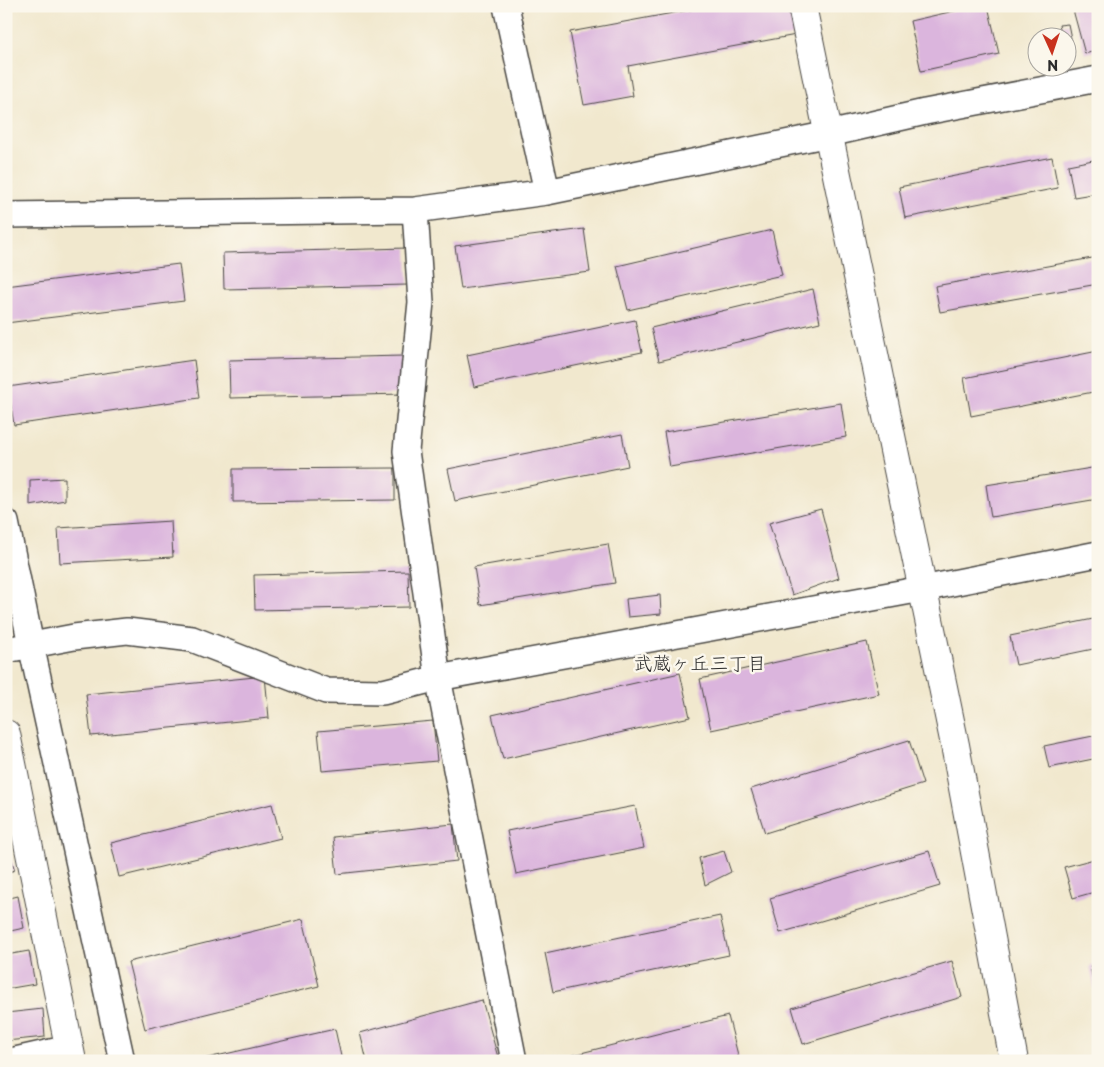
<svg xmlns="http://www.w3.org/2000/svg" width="1104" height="1067" font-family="'Playpen Sans','Klee One',sans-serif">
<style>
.building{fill:#dbb5dd}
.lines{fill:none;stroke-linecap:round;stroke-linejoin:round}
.minor-casing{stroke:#494743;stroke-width:28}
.tertiary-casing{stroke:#494743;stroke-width:30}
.minor{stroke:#fff;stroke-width:25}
.tertiary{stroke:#fff;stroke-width:28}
.labels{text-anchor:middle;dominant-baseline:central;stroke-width:5;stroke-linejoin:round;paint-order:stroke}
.neighbourhood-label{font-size:19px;fill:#2b2b2b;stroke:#fbf7ec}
</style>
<rect width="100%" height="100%" fill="#fbf7ec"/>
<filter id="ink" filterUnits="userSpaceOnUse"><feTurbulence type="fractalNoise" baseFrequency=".02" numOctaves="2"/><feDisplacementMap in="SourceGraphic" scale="10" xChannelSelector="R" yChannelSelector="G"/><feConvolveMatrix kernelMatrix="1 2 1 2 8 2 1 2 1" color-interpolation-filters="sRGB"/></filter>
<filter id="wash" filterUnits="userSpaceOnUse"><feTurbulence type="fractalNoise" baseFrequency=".0096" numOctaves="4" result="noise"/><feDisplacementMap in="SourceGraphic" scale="20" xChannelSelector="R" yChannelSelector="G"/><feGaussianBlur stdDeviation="1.12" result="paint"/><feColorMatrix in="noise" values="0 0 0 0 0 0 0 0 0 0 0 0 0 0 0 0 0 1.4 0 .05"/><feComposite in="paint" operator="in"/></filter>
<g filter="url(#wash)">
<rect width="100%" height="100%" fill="#f1e8ce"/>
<g id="blocks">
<path class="building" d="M711,6h91l5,27 -179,33 5,30 -49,9 -14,-73z
M976,6h12l11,48 -78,17 -11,-50z
M1072,6h26v44l-13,4z
M1068,24l6,29 -8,2v-17l-17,-1 12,-3 -2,-9z
M1052,157l6,31 -153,30 -6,-31z
M1098,159v34l-24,4 -6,-32z
M584,229l6,43 -129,17 -6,-43z
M772,230l10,45 -154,35 -11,-44z
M407,248l1,37 -184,4 -1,-36z
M1098,257v27l-158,28 -5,-26z
M179,264l5,37 -178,22v-37z
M813,289l7,33 -161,39 -8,-33z
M635,320l7,32 -168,35 -7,-32z
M1098,351v40l-127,25 -7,-38z
M403,356l1,38 -174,4 -1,-38z
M194,360l5,38 -185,27 -6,-38z
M841,403l5,34 -176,30 -6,-35z
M622,434l6,32 -173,35 -7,-32z
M1098,467v32l-107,18 -5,-32z
M395,468v32l-162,2v-33z
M65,478v22l-35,6v-26z
M821,509l18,69 -47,17 -23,-72z
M171,521l2,36 -113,6 -2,-35z
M608,544l7,39 -135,22 -6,-38z
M408,571l1,36 -154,3 -1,-35z
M660,595l1,19 -33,3 -2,-18z
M1098,618v30l-82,17 -6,-29z
M867,642l12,52 -168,36 -11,-51z
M680,673l10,44 -187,42 -11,-44z
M265,676l4,42 -178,18 -5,-42z
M433,721l4,40 -115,10 -4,-40z
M1098,735v23l-49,10 -5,-22z
M909,740l14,44 -158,49 -14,-44z
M272,804l9,34 -162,39 -8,-34z
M635,806l9,42 -128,26 -9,-43z
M453,824l4,37 -120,13 -4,-37z
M6,851h2l7,19 -9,3z
M724,851l7,21 -26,13 -6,-27z
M929,851l11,35 -160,47 -10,-35z
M1098,858v33l-25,7 -9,-31z
M18,896l6,32 -18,4v-33z
M720,916l9,39 -176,37 -8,-39z
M303,919l16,67 -174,43 -17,-67z
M29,951l6,33 -29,5v-34z
M952,961l10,36 -159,47 -11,-36z
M1098,964v30l-2,1 -6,-29z
M482,1000l17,61h-132l-7,-28z
M43,1009l2,28 -39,4v-28z
M728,1016l11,43 -6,2h-168v-4z
M335,1029l7,32h-143v-1z"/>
</g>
</g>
<g filter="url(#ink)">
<use href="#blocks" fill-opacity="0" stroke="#494743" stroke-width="1"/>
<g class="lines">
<g class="minor-casing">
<path id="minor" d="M506,6l41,186
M415,210l6,92 -15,149 32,227 76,383
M6,215l409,-5 132,-18 282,-58 96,-22 173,-33
M6,522l25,123 91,416
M6,650l68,-13 53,-6 65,8 134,52 57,1 55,-14 484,-89 176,-35
M11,1061l58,-13"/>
</g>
<g class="tertiary-casing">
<path id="tertiary" d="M802,6l153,739 59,316
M6,734l66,327"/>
</g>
<use href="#minor" class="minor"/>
<use href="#tertiary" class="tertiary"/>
</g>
</g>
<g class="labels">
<g class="neighbourhood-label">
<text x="700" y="662">武蔵ヶ丘三丁目</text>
</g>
</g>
<rect width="1104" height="1067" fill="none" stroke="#fbf7ec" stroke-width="25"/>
<g transform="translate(1052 52) rotate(177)"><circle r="24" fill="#fbf7ec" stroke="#a8a59f"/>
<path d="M0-4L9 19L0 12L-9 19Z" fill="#c8321e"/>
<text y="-8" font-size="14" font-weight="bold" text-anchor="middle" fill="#2b2b2b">N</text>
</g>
</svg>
